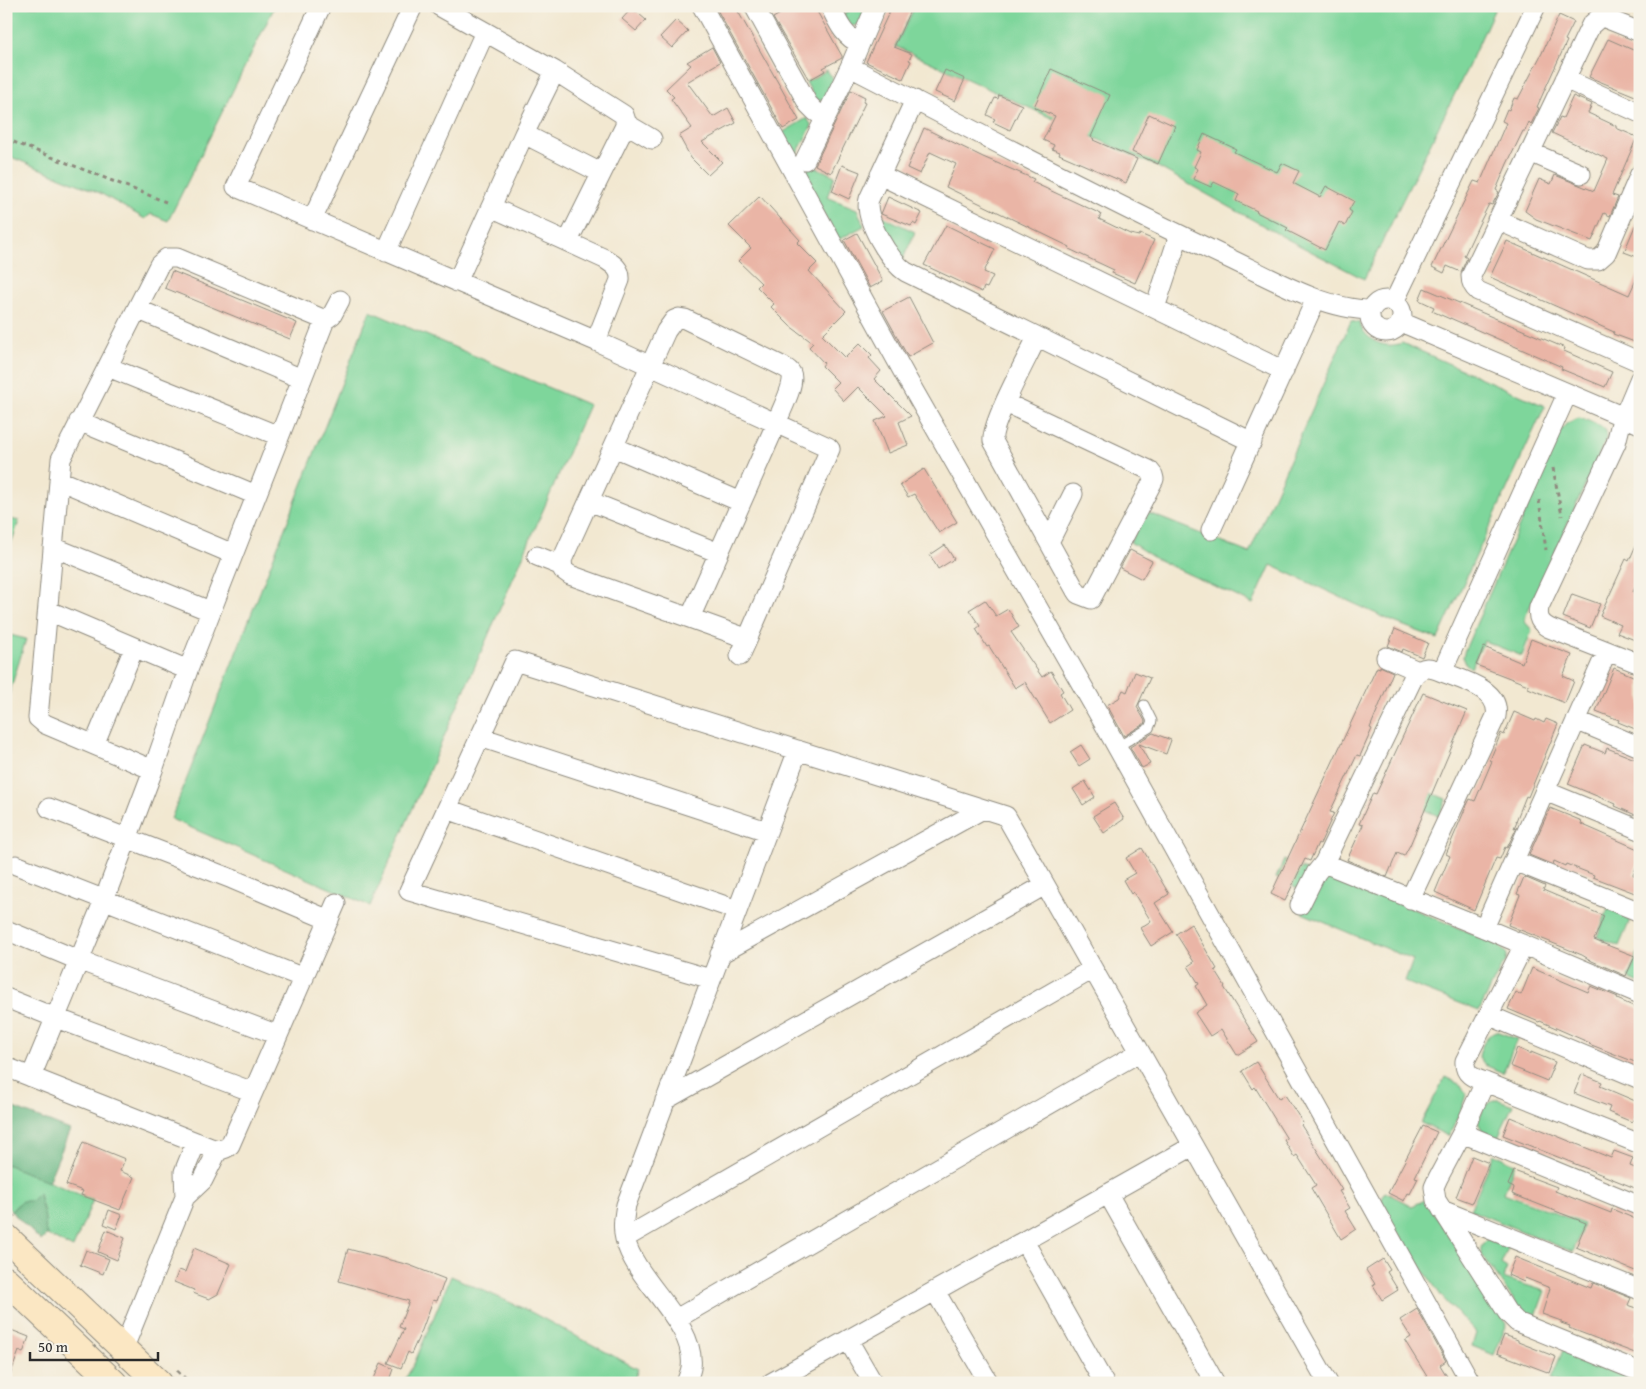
<svg xmlns="http://www.w3.org/2000/svg" width="1646" height="1389" font-family="'Gentium Book Plus',serif">
<style>
.green{fill:#7ed69b;stroke:#548063}
.forest{fill:#66b783;stroke:#487157}
.building{fill:#eab5a6}
.lines{fill:none;stroke-linecap:round;stroke-linejoin:round}
.lane-casing{stroke:#8e8a7e;stroke-width:11}
.street-casing{stroke:#8e8a7e;stroke-width:21}
.secondary-casing{stroke:#8e8a7e;stroke-width:28}
.path{stroke:#8e8a7e;stroke-width:3;stroke-dasharray:4 4;stroke-linecap:butt}
.lane{stroke:#fff;stroke-width:9}
.street{stroke:#fff;stroke-width:19}
.secondary{stroke:#fbe7c3;stroke-width:26}
</style>
<rect width="100%" height="100%" fill="#f7f3e8"/>
<filter id="ink" filterUnits="userSpaceOnUse"><feTurbulence type="fractalNoise" baseFrequency=".02" numOctaves="2"/><feDisplacementMap in="SourceGraphic" scale="10" xChannelSelector="R" yChannelSelector="G"/><feConvolveMatrix kernelMatrix="1 2 1 2 8 2 1 2 1" color-interpolation-filters="sRGB"/></filter>
<filter id="wash" filterUnits="userSpaceOnUse"><feTurbulence type="fractalNoise" baseFrequency=".0096" numOctaves="4" result="noise"/><feDisplacementMap in="SourceGraphic" scale="20" xChannelSelector="R" yChannelSelector="G"/><feGaussianBlur stdDeviation="1.12" result="paint"/><feColorMatrix in="noise" values="0 0 0 0 0 0 0 0 0 0 0 0 0 0 0 0 0 1.4 0 .05"/><feComposite in="paint" operator="in"/></filter>
<g filter="url(#wash)">
<rect width="100%" height="100%" fill="#f2e8d1"/>
<path class="green" d="M6,6h269l-107,215 -17,-7 -6,5 -45,-26 -94,-38z
M857,6h11l-9,18 -6,2 -3,-1 -7,-10z
M915,6h581l-28,61 -104,212 -75,-39 -131,-73 -263,-121z
M827,70l6,9 -6,17 -5,4 -5,1 -3,-4 -8,-15z
M807,118l5,8 -18,33 -14,-25z
M809,164l26,12 -8,21 30,12 7,17 -26,14 -36,-65z
M876,213l39,19 -12,27 -24,-39z
M370,311l219,94 -219,501 -199,-87z
M1351,321l8,2c7,17 25,27 43,20l143,63 -107,233 -44,-17 -123,-57 -18,39 -97,-45 -26,-17 16,-30 103,41z
M1579,418c6,1 25,8 27,13 1,2 0,6 0,8l-80,176 -1,7 7,8 -10,26 -38,-15 -13,27 -5,-4 -3,-7 1,-5 97,-222 6,-7z
M6,518l13,3 -13,37z
M6,634l20,5 -20,65z
M1405,782l41,17 -7,17 -42,-17z
M1284,860l26,12 -8,19 -26,-13z
M1329,874l168,70 10,10 -1,8 -6,7 -21,42 -74,-29 8,-22 -111,-47 22,-38z
M1608,909l23,9 -12,28 -22,-9z
M1638,953l2,1v29l-12,-5z
M1496,1031l21,8 -14,34 -18,-8 -6,-8c1,-9 8,-24 17,-26z
M1445,1077l16,8 5,9c-1,7 -14,38 -18,42l-27,-13z
M1494,1100h5l14,5 -16,34 -15,-9 -4,-8 6,-15z
M1494,1154l21,10 -11,29 80,31 -11,28 -103,-42z
M6,1164l87,36 -20,48 -26,-13c-3,-7 -1,-13 -3,-21 -1,-7 -4,-13 -5,-20l-8,7 -14,4 -6,6 -5,-5z
M1385,1192l27,14 13,-6 82,124 -13,31 -22,-9 4,-13 -34,-36 -63,-91z
M1489,1238l20,8 -8,18 6,4 -4,10 42,13 -10,27 -15,-9 -38,-54c-3,-7 0,-13 7,-17z
M451,1276l78,35 109,58 -5,14h-230l11,-19z
M1563,1350l77,32v1h-79l-10,-4z"/>
<path class="forest" d="M6,1105l64,25 -22,52 -42,-18z
M39,1193c1,8 3,14 5,21 2,8 0,14 3,21l-6,6 -30,-30 11,-10h9z"/>
<g id="blocks">
<path class="building" d="M715,6h20l64,114 -16,9z
M779,6h35l28,50v2l-19,10 2,3 -16,9 -36,-62 14,-8z
M892,6h20l-18,41 18,7 -3,6 2,1 -8,18 -37,-17z
M632,8l14,12 -10,11 -14,-12z
M1559,15l15,7 -9,18 2,1 -22,48 -8,18 2,1 -8,16 -2,-2 -4,9h-2l-16,33 -11,26 3,2 -7,13 -3,-1 -10,20 -15,32 3,2 -6,14 -14,-6 -3,7 -12,-6 42,-86 6,2 26,-60 -4,-2 5,-12 2,1 5,-12 4,1 24,-46z
M676,20l12,11 -16,17 -12,-11z
M1608,39l32,14v45l-51,-21z
M712,47l8,15 -33,20 26,35 15,-9 8,15 -34,19 20,20 -14,13 -17,-17 -12,-22 13,-8 -21,-29 3,-2 -8,-8 25,-24 -4,-3z
M1051,69l59,26 -19,42 3,2 -1,1 44,19 -11,24 -67,-29 1,-2 -8,-3 2,-4 -11,-5 12,-24 -21,-9z
M945,70l20,9 -10,22 -20,-9z
M851,90l14,7 -2,5 2,1 -34,70 -16,-8z
M999,95l23,10 -12,25 -17,-8 2,-3 -8,-4 8,-17 3,1z
M1573,96l19,8 -4,9 28,13v2l21,9 -25,58 6,2 -8,19 -6,-3 -12,28 -56,-22 -11,-8 14,-32 12,5 4,-9 39,16 14,-32 -56,-26 8,-16 3,1z
M1149,114l26,12 -17,38 -26,-12z
M924,128l59,29 51,22 -2,3 69,32 -2,5 31,15 9,2 1,-2 14,6 -19,43 -23,-10 2,-3 -45,-21 1,-2 -124,-60 10,-23 -26,-12 -10,22 -13,-6z
M1204,134l32,15 -2,3 43,20 5,-9 17,8 -6,12 27,14 6,-11 28,15 -5,9 3,2 -7,14 -6,-4 -14,28 -39,-20 2,-2 -32,-16 1,-1 -21,-10 3,-7 -25,-12 -3,5 -18,-8 5,-10 -4,-2 7,-15 -4,-2z
M842,165l18,7 -11,27 -17,-8z
M760,196l40,44 -3,3 20,20 -8,8 37,40 -24,24 23,23 15,-15 12,12 -3,3 12,13 -7,8 37,37 -12,6 9,23 -20,8 -13,-32 12,-5 -29,-29 -14,14 -12,-13 6,-6 -16,-16 2,-3 -15,-16 4,-4 -23,-17 -19,-19 3,-3 -17,-17 4,-4 -23,-22 13,-13 -22,-22z
M888,197l34,16 -6,12 -3,-2 -2,3 -30,-12z
M1640,214v44l-16,-6z
M946,225l49,24 -11,23 9,4 -6,12 -3,-1 -2,5 -58,-27z
M857,233l26,48 -13,7 -26,-48z
M1507,241l122,54 11,-24v73l-27,-10 1,-2 -124,-55z
M172,271l125,52 -7,16 -125,-51z
M1424,288l141,60 -1,3 48,21 -7,15 -44,-18 1,-2 -112,-49v1l-18,-8 2,-4 -15,-7z
M909,297l24,46 -25,14 -25,-46z
M924,469l33,53 -18,11 -25,-39 -6,3 -8,-12z
M1640,536v40l-7,16 7,3v47l-23,-9 4,-8 -21,-9 26,-57 3,2z
M945,545l9,14 -16,10 -8,-14z
M1130,550l22,11 -10,18 -22,-11z
M1572,594l28,10 -10,24 -27,-11z
M985,600l11,16 12,-7 11,18 -8,5 31,45 9,-6 12,20 -3,2 10,17 -20,13 -25,-41 -10,6 -26,-42 -2,1 -11,-18 4,-3 -11,-16z
M1395,629l33,14 -6,14 -19,-8 -1,3 -14,-6z
M1531,639l41,16 -9,21 11,5 -9,22 -37,-15v-3l-52,-20 8,-18 38,16z
M1380,666l13,6 -23,56 2,1 -12,27 -3,-1 -27,57 4,1 -14,31 -2,-1 -8,18 -5,-2 -20,42 -14,-7 106,-227 3,1z
M1614,668l26,11v52l-22,-9 1,-2 -23,-9z
M1135,672l15,6 -13,29 8,14 -1,3 -20,12 -17,-31 12,-7 4,-8 4,2z
M1423,693l44,18 -57,134 -6,11 -7,-3 -10,24 -40,-17 16,-35 -4,-1 14,-31 3,1z
M1514,712l21,9 1,-2 8,4 2,-4 12,5 -30,73 -2,-1 -10,25h1l-3,7 3,-1 -10,21 -2,-1 -5,12 -4,-1 -22,52 -39,-18 15,-36 -4,-2 20,-47 4,-8 5,2 17,-40 -2,-1 11,-27 3,2z
M1153,733l18,7 -5,14 -27,-10 11,20 -8,4 -12,-21z
M1081,745l9,14 -11,7 -9,-14z
M1585,745l20,8 2,-5 33,13v56l-25,-11 1,-2 -48,-20z
M1085,781l10,16 -12,8 -10,-16z
M1114,803l10,16 -20,14 -11,-17z
M1550,808l32,13 -1,3 59,26v8l-7,17 7,2v18l-47,-18 1,-2 -28,-11 -1,2 -11,-5 -1,4 -24,-10z
M1142,848l27,46 -14,9 18,29 -22,14 -11,-18 11,-7 -18,-29 -2,2 -8,-14 12,-7 -9,-15z
M1524,877l21,9 -2,4 61,26 -10,24 41,16 -9,20 -34,-15 -10,-6 -74,-30 12,-30 -3,-1z
M1191,924l26,45 -2,1 10,16 -1,1 34,55 -21,13 -16,-26 -11,7 -15,-23 12,-8 -11,-19 3,-2 -11,-18 6,-4 -18,-28z
M1532,968l56,24 3,-6 27,11 -1,2 23,10v55l-51,-20 1,-1 -50,-22 -1,1 -31,-13 8,-17 5,3z
M1517,1048l14,6v-2l24,10 -8,19 -37,-15z
M1256,1062l23,37 6,-4 18,28 -2,2 41,65 -3,1 11,17 -5,3 11,18 -15,10 -30,-51 5,-3 -19,-30 -3,2 -10,-17 3,-1 -32,-52 -2,2 -11,-18z
M1582,1074l20,8 -2,4 40,17 -8,19 -24,-10 2,-5 -36,-14z
M1510,1117l101,41 3,-7 19,7 -3,8 10,4v20l-137,-55z
M1423,1126l14,6 -22,45 3,1 -8,16 -2,-1 -4,8 -16,-8z
M83,1142l42,17 -5,12 14,6 -14,33 -39,-15 2,-4 -17,-6z
M1472,1156l17,7 -17,40 -16,-6z
M1514,1171l43,16 -2,4 56,22 1,-4 28,12v52l-64,-26 10,-24 -74,-29 2,-6 -6,-3z
M109,1210l13,5 -6,14 -12,-5z
M106,1230l19,8 -8,22 -19,-8z
M194,1248l37,16 -13,30 -9,5 -16,-6 1,-3 -20,-8 5,-12 6,2z
M348,1249l61,16 36,14 -8,22 -4,-1 -11,30 -11,24 -3,-2 -7,16 -13,-5 16,-34 -5,-2 10,-26 -70,-20z
M86,1250l23,9 -6,15 -23,-9z
M1515,1257l76,31 2,-5 38,15 -3,7 12,4v13l-5,12 5,1v20l-71,-27 1,-2 -9,-3v-2l-19,-7 8,-26 -25,-10 -1,4 -16,-7z
M1383,1259l7,11 -3,2 11,18 -16,10 -9,-15 2,-1 -9,-14z
M1417,1309l29,52 -6,4 11,18h-20l-26,-42 6,-4 -11,-17z
M6,1328l23,9 -6,16 -4,-2 -11,30 -2,-1z
M1504,1335l14,5v2l38,15 -6,16 -53,-20z
M381,1363l13,6 -5,14h-17z"/>
</g>
</g>
<g filter="url(#ink)">
<use href="#blocks" fill-opacity="0" stroke="#8e8a7e" stroke-width="1"/>
<g class="lines">
<g class="lane-casing">
<path id="lane" d="M1117,747l32,-19 3,-7 -8,-16"/>
</g>
<g class="street-casing">
<path id="street" d="M321,6l-85,181 360,154c78,35 155,71 232,106l2,2 -80,184 -3,4 -7,-1 -170,-61 -7,-5 -1,-10 104,-229 8,-11 5,-2 6,1 97,47c3,2 7,3 9,7 5,11 -11,39 -15,51l-86,194
M439,6l116,65 69,44 2,6 -1,5 -57,115
M702,6l204,371 196,343 369,663
M754,6l54,98 8,8 10,5
M830,6c7,14 14,32 30,37
M1640,32l-35,-14h-6l-8,7 -120,251c0,7 2,11 7,15l162,71
M850,67c125,64 249,130 376,190 43,20 98,53 145,53
M1565,79l75,34
M915,100l-46,99c-6,19 21,63 37,73l346,170
M625,123l27,16
M524,134l77,39
M1530,152l51,22
M805,160l45,-93 26,-61
M880,175l404,196
M491,207l114,52c8,5 16,10 15,21l-24,61
M312,220l101,-214
M1497,220l91,40h10l8,-7 34,-79
M386,252l99,-220
M457,282l67,-148 31,-63
M1370 316a16 16 0 1 1 32 0a16 16 0 1 1-32 0Z
M1394,302l142,-296
M1155,308l24,-73
M137,309l165,70
M1401,322l239,102
M108,367l171,69
M1640,378l-19,45 -5,20 -77,164c-2,11 1,16 10,21l91,36
M1006,403l143,67 4,5 1,4 -63,120 -13,-5 -2,-3 -83,-150c-3,-16 36,-86 44,-104
M79,421l177,74
M614,447l127,55
M59,480l174,74
M589,501l130,52
M1211,530l105,-231
M1049,542l24,-48
M53,547l157,64
M537,556l25,10
M49,611l139,59
M740,656l9,-20
M1386,657l32,14
M1576,720l64,27
M480,737l287,94
M94,745l40,-97
M153,770l-108,-46 -7,-6 23,-259 98,-194 8,-7h10l148,62
M1545,791l95,39
M49,808l183,71 97,41
M447,809l290,101
M1514,861l126,51
M1324,863l160,65 156,66
M16,865l288,113
M1410,899l86,-183c5,-27 -34,-36 -54,-44l125,-278
M1300,905l16,-32 8,-10 90,-187c9,-11 16,-9 28,-4
M1484,928l123,-277
M6,930l72,30 200,75
M1524,945l-59,116c-1,14 9,17 20,21l-23,51 -24,45 -4,9 2,13 71,112 10,10 123,50
M720,954l263,-145
M711,979l-302,-88 106,-230 491,155 322,567
M6,998l50,20 197,74
M1488,1015l152,64
M6,1067l190,75c11,4 24,13 34,3l106,-242
M31,1077l73,-177 49,-130 35,-100 137,-350 7,-5 8,-15
M1485,1082l155,62
M665,1100l380,-215
M1462,1133l178,73
M1108,1194l107,189
M185,1197l-1,-25 12,-30
M1442,1210l198,80
M625,1238l468,-269
M1024,1241l80,142
M935,1291l54,92
M676,1319l464,-267
M848,1340l25,43
M123,1350l62,-153 18,-17 15,-30
M686,1383c2,-5 4,-10 5,-15 6,-45 -55,-85 -66,-129 -3,-11 -1,-23 1,-34l172,-455
M771,1383l422,-237"/>
</g>
<g class="secondary-casing">
<path id="secondary" d="M6,1237l153,146
M6,1280l108,103"/>
</g>
<path class="path" d="M6,139l160,63
M1553,468l9,48
M1539,500l7,50
M6,1209l9,9
M177,1371l13,12"/>
<use href="#lane" class="lane"/>
<use href="#street" class="street"/>
<use href="#secondary" class="secondary"/>
</g>
</g>
<rect width="1646" height="1389" fill="none" stroke="#f7f3e8" stroke-width="25"/>
<path d="M30 1352v8h128v-8" fill="none" stroke="#2b2b2b" stroke-width="2.5"/>
<text x="38" y="1352" font-size="15" fill="#2b2b2b" stroke="#f7f3e8" stroke-width="4" paint-order="stroke">50 m</text>
</svg>
